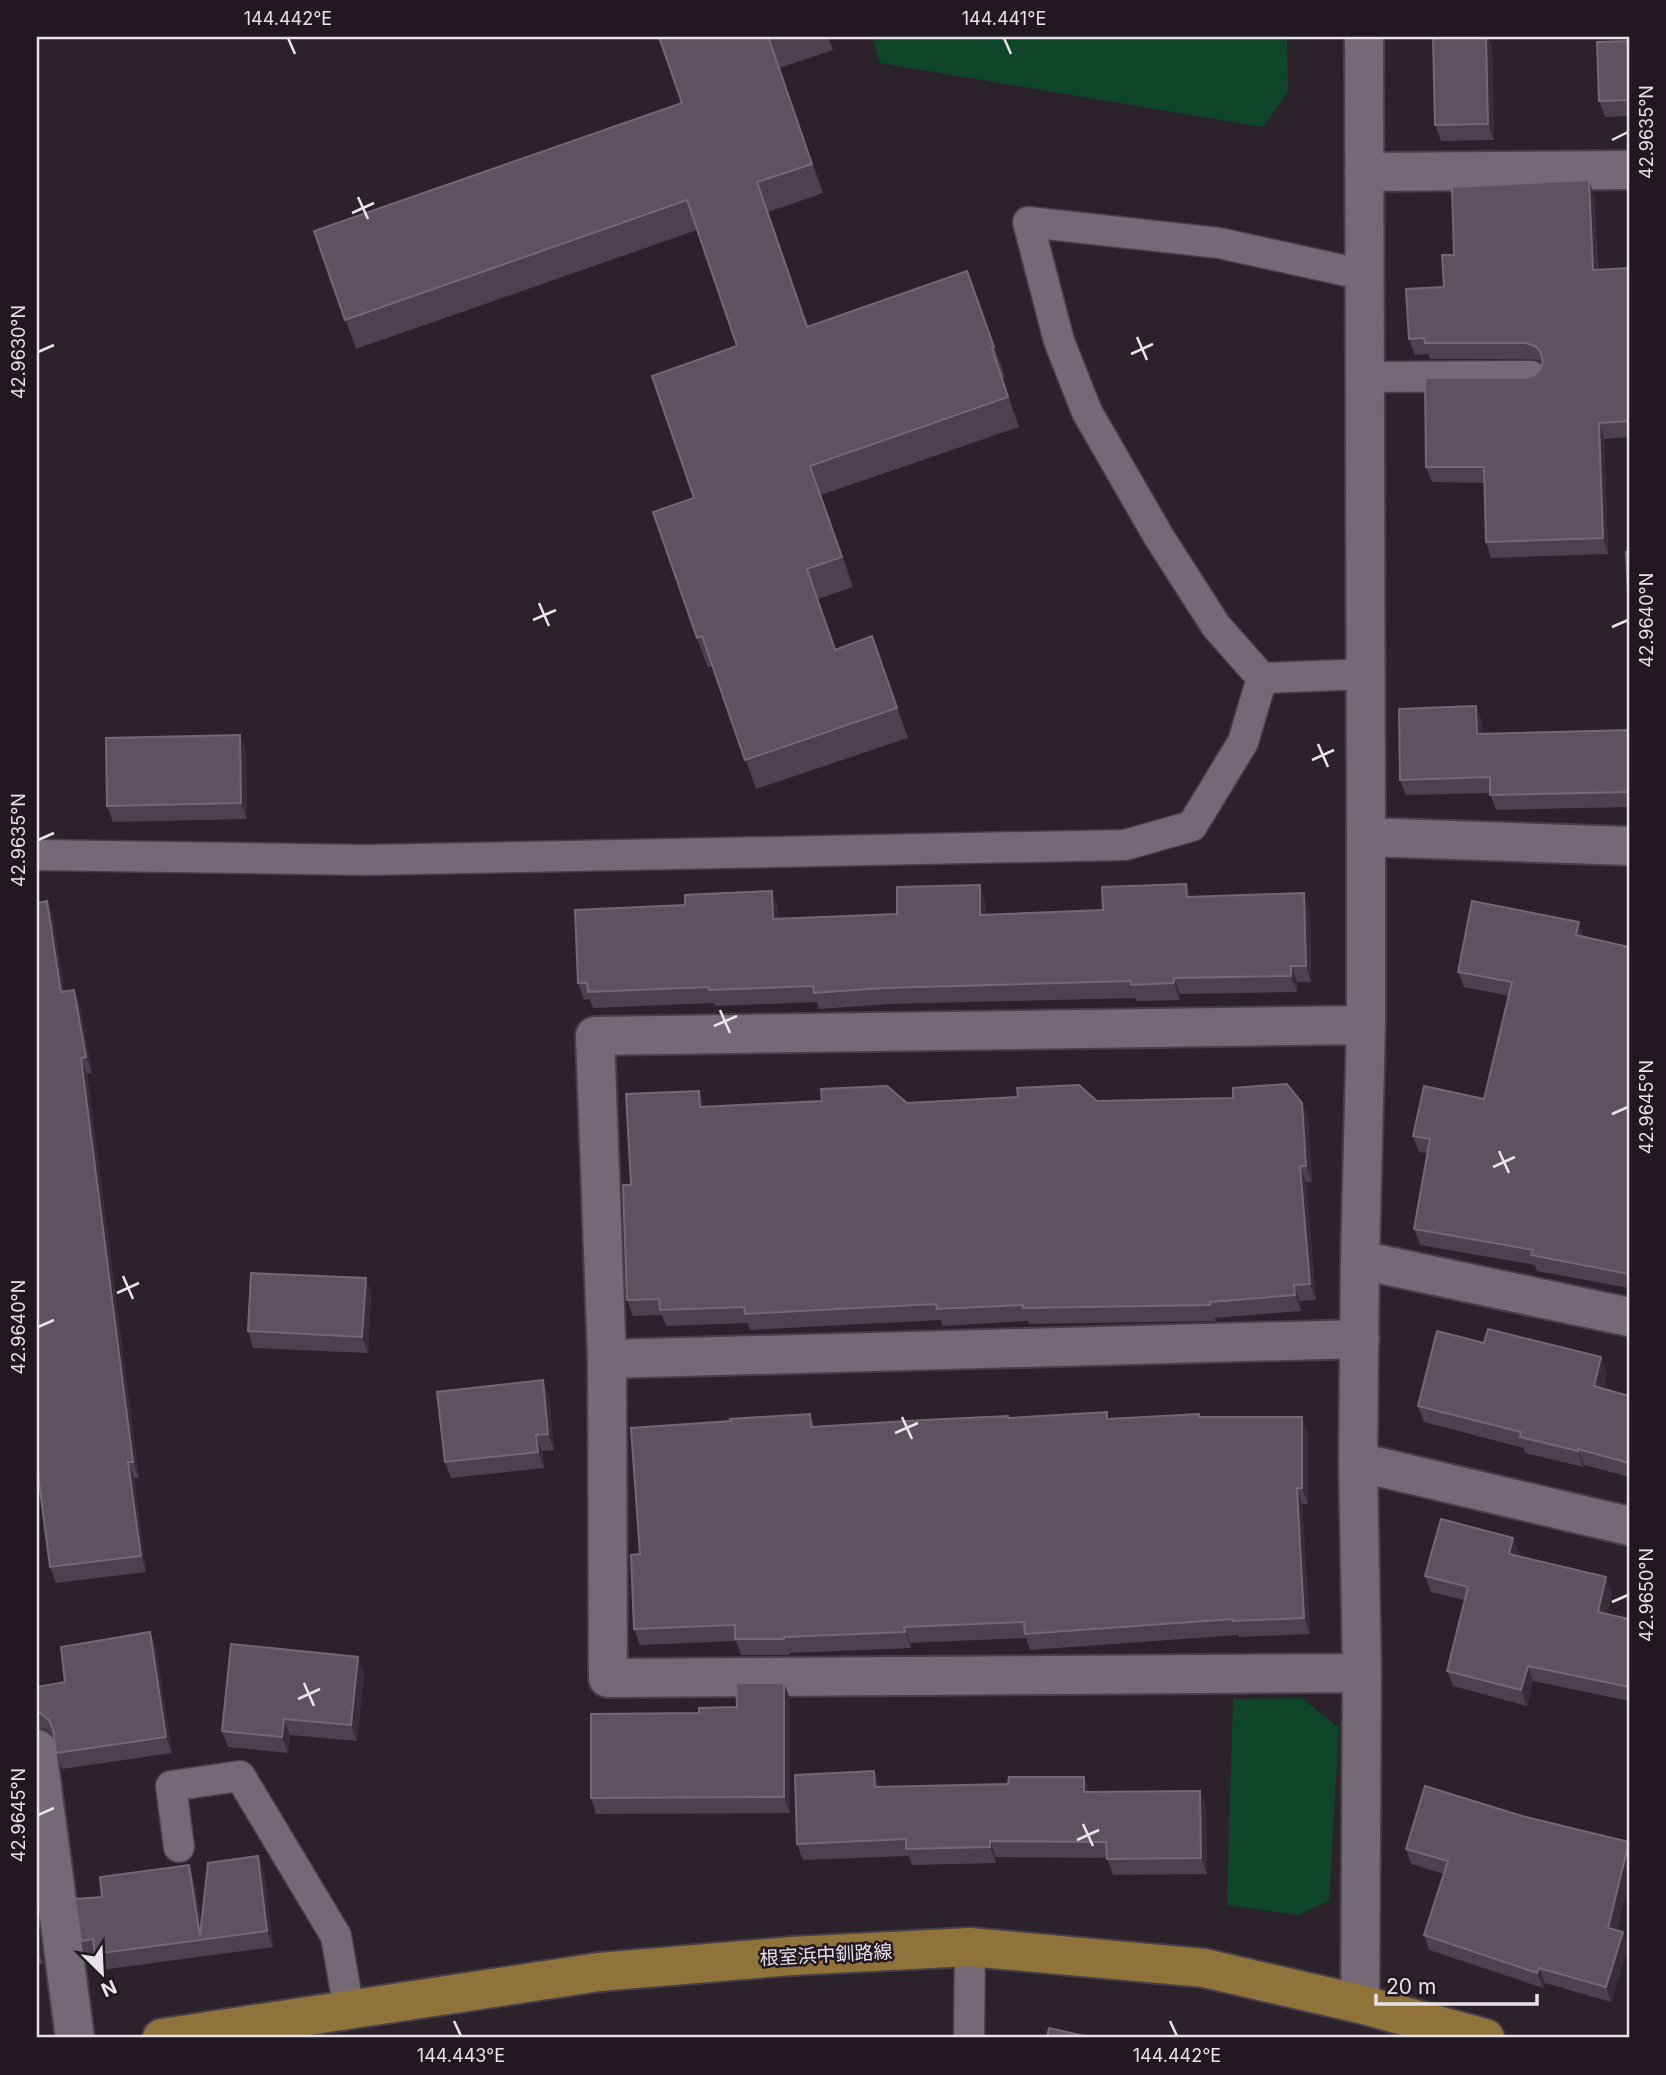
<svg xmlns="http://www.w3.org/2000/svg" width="1666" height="2075" font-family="Inter,'Noto Sans JP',sans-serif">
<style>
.green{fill:#0f4528}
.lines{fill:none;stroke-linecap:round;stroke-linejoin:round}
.service-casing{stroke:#473f47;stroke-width:33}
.minor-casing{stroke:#473f47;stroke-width:42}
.primary-casing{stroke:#473f47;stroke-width:42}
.service{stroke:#746975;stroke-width:30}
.minor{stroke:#746975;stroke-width:38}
.primary{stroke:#90733a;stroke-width:38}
.wall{fill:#4c414d}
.shaded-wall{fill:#382d39}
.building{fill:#5d525e;stroke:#726973;stroke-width:2}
.ticks{fill:none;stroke:#e8e2e9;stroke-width:2.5}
.labels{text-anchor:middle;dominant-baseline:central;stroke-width:5;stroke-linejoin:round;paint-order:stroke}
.street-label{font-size:19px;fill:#e8e2e9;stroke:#221822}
.neatline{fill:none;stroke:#e8e2e9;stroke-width:2.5}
.ticks-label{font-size:18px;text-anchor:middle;fill:#e8e2e9}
</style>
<rect width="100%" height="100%" fill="#2c222c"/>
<path class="green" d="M872,37h415l1,55 -25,35 -383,-64z
M1302,1698l37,30 -10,173 -31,14 -71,-10 6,-206z"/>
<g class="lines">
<g class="service-casing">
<path id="service" d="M1365,377l166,-1
M1262,678l-46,-52 -57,-89 -72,-125 -28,-71 -31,-119 191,21 146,32
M37,855l328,5 760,-15 67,-19 51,-84 19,-64 104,-4
M179,1847l-8,-61 69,-10 96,160 13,74
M969,2038l1,-91"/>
</g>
<g class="minor-casing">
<path id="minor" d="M1365,172l264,-2
M1366,837l263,9
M1360,1260l269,57
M607,1359l753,-20
M1358,1462l271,64
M1362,1673l-754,5 -1,-319 -12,-323 771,-11
M37,1749l38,289
M1360,2004l2,-331 -4,-211 2,-202 6,-235v-188l-2,-800"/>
</g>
<g class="primary-casing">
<path id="primary" d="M162,2038l437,-66 193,-16 178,-9 234,21 156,36 125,34"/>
</g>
<use href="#service" class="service"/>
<use href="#minor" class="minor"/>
<use href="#primary" class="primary"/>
</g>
<path class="wall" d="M659,37h169l5,13 -54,18 44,125 -55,19 40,114 159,-55 38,106 -3,1 17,49 -198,68 32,92 -35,12 18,50 36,-13 36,102 -152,51 -43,-123 -5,2 -11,-30 -3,-140 43,-152 -40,-116 -341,119 -42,-118 368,-128z
M1433,37h55l4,11 2,92 -53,1 -6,-16z
M1629,41v75l-24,1 -6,-16z
M1594,196l4,73 31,-1v169l-25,2 4,115 -117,4 -5,-16 -2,-59 -52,-1 -6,-15 99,-89 10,-3 6,-7 1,-5 -2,-2 -8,-2h-102l-2,-5 -13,1 -6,-16 35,-52 10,-32z
M1482,721v13l147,-4v77l-133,3 -6,-17 -84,2 -6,-15z
M240,735l6,16 1,68 -134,3 -6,-16z
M980,885l5,16 1,14 117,-5 88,-13 119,12 1,73h-14v10l-117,2v6l-43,1 -2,-3 -245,6 -71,5 -2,-7 -102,4 -1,-3 -121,5 -3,-9 -6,1 -6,-17 107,-78 93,2v12l119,-5z
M47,901l6,16 11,75 10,-2 6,16 12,67 -5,1 52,404h-5l12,94 -90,11 -6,-16z
M1584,937l45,10v341l-92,-17 -2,-6 -115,-20 -6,-16 14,-76 -9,-1 -6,-16 71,-37 25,-103 -45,-9 -6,-15z
M1097,1101l205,2 6,16 4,63h-6l10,118 -16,1 1,10 -86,7 1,3 -187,3 -1,-3 -86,5 -1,-6 -191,10 -2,-7 -82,3 -4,-11 -29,1 -6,-16 4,-115 74,-78z
M366,1278l5,16 -3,59 -115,-5 -5,-17z
M1484,1343l117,14 6,16 -4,16 26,7v81l-45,-12 -1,2 -58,-14 -1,-5 -100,-26 -6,-16z
M549,1397l5,53 -12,1 2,17 -93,10 -6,-16z
M810,1414l4,12 195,-8 100,1 91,-2 108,16v71h-6l8,130 -71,3 -1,-2 -208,15 -4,-12 -116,5 1,5 -121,5v2h-49l-5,-14 -96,4 -6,-16 6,-75 91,-133z
M1513,1538l6,16 -1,2 94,37 -5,21 22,5v82l-96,-20 -6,25 -74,-20 -6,-15 17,-71 -33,-8 -6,-16z
M150,1632l6,16 16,105 -110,16 -6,-16 -3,-18 -7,-6 -9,-1v-41l28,-5z
M364,1673l-7,68 -67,-6 -2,18 -60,-6 -6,-16z
M784,1683l6,16v114l-194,1 -5,-16 108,-85 38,-6z
M874,1771l6,16 209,5 111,-1 6,16 1,67 -94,1 -6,-17 -111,-1v6l-84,2 -3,-9 -106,4 -6,-16z
M1406,1849l223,30 -12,52 6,1 5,15 -17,55 -66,-19 -2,5 -114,-38 -5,-15 20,-61 -33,-10z
M264,1872l9,75 -172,23 -5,-14 -10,1 -5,-16 21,-44 92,-15 8,42z
M37,1918l6,46 -6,1z"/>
<path class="shaded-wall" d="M1486,37h2l4,11 2,92 -6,-16z
M1589,180l5,16 4,89 -5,-15z
M1599,423l5,16 4,115 -5,-16z
M1476,706l6,15 1,28 -6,-15z
M240,735l6,16 1,68 -6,-16z
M1186,884l6,16 -5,-3z
M980,885l5,16 1,30 -6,-16z
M772,891l6,16 1,28 -6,-16z
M1304,893l6,16 1,73 -5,-16z
M47,901l6,16 13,91 -5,-16z
M1579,922l5,15 -8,-2z
M1291,966l6,16v10l-6,-16z
M1174,978l6,16v6l-6,-17z
M74,990l6,16 12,67 -6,-16z
M81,1058l6,16 52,404 -6,-16z
M699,1091l6,16h-5z
M1302,1103l6,16 4,63 -6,-16z
M1300,1166l6,16 10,118 -6,-16z
M366,1278l5,16 -3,59 -6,-16z
M1294,1285l6,16 1,10 -6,-16z
M1601,1357l6,16 -8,29 -5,-16z
M543,1380l6,17 5,53 -6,-16z
M1302,1417l6,16v71l-6,-16z
M536,1435l6,16 2,17 -6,-16z
M1578,1449l6,16 -1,2 -5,-16z
M128,1462l6,16 12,94 -5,-16z
M1297,1488l5,16 8,130 -6,-16z
M1513,1538l6,16 -5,16 -5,-16z
M1606,1577l6,16 -8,35 -6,-16z
M904,1627l6,16 1,5 -6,-16z
M150,1632l6,16 16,105 -6,-16z
M358,1657l6,16 -7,68 -6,-16z
M1528,1666l5,15 -6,25 -6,-16z
M784,1683l6,16v114l-6,-16z
M284,1719l6,16 -2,18 -6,-16z
M874,1771l6,16h-5z
M1084,1777l6,16 -6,-1z
M1200,1791l6,16 1,67 -6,-16z
M990,1841l6,16v6l-6,-16z
M1629,1842v37l-15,64 -6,-15z
M258,1856l6,16 9,75 -6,-16z
M189,1865l5,17 10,58 -4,-4z
M37,1918l6,46 -6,-16z
M1623,1932l5,15 -17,55 -5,-15z
M1539,1968l6,15 -2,5 -6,-15z"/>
<path class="building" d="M659,37h115l-5,2 43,125 -55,18 50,145 160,-56 27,76 -2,1 16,49 -198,69 32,91 -35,12 28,81 37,-14 25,72 -152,52 -43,-124 -5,2 -44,-126 41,-14 -42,-122 85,-30 -50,-146 -342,120 -31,-89 368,-128z
M1433,37h53l2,87 -53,1z
M1629,41v59l-30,1 -2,-59z
M1589,180l4,90 36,-2v153l-30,2 4,115 -117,4 -2,-75h-58l-1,-89h100l10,-3 6,-7 2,-7 -3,-10 -5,-5 -9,-3h-101l-1,-5 -15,1 -3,-50 38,-2 -2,-32h12l-2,-68z
M1629,551v63l-3,-62z
M1476,706l1,28 152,-4v62l-139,3v-18l-90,3 -1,-71z
M240,735l1,68 -134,3 -1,-68z
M1186,884l1,13 117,-4 2,73h-15v10l-117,2v5l-43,2v-4l-247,7 -70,5 -1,-7 -104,4v-3l-121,5 -1,-9h-9l-3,-73 110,-5v-10l87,-4 1,28 124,-5v-27l83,-2v30l123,-5 -1,-23z
M47,901l14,91 13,-2 12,67 -5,1 52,404h-5l13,94 -91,11 -13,-101v-563z
M1472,901l107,21 -3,13 53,12v327l-98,-19 2,-5 -119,-21 16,-90 -17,-3 11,-50 60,13 28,-117 -54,-10z
M1287,1084l15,19 4,63h-6l10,118 -16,1 1,10 -85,7v3l-187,3v-3l-86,4 -1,-5 -191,10 -1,-7 -84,3 -1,-11 -32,1 -4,-115h8l-5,-91 73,-3 1,16 122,-6 -1,-12 66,-3 20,17 111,-6 -1,-9 62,-3 18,16 136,-3v-10z
M251,1273l115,5 -4,59 -114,-6z
M1488,1329l113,28 -7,29 35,10v67l-51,-14v2l-58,-14 1,-5 -103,-26 19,-75 47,12z
M543,1380l5,54 -12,1 2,17 -93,10 -8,-70z
M1107,1412v7l92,-5v3h103v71h-5l7,130 -71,3v-2l-208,15 -1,-12 -120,5 1,5 -121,5v2h-49v-14l-101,4 -3,-74 9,-1 -9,-126 100,-7 -1,-2 80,-5 1,13 113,-7 84,-4v2z
M1441,1519l72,19 -4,16 97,23 -8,35 31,7v68l-101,-21 -7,24 -74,-19 21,-84 -43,-11z
M150,1632l16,105 -110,16 -3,-24 -4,-9 -9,-7h-3v-26l28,-5 -4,-35z
M231,1644l127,13 -7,68 -67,-6 -2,18 -60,-6z
M736,1683h48v114l-193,1v-84l108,-1v-5l38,-1z
M874,1771l1,16 133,-3 1,-7h75v15l116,-1 1,67 -94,1 -1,-17 -116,-1v6l-84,2v-10l-109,5 -2,-69z
M1425,1786l97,30 107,26 -21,86 15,4 -17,55 -67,-19 -2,5 -113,-38 24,-74 -42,-12z
M258,1856l9,75 -172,23 -2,-15 -12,2 -6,-42 27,-2 -2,-20 89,-12 11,71 8,-73z
M1049,2028l44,10h-46z"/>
<path class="ticks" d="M288,38l7,16M1004,38l7,16M1612,140l16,-8M358,197l10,22M352,213l22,-10M1137,337l10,23M38,352l16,-7M1131,354l22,-10M539,603l10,23M533,620l23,-10M1612,627l16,-7M1318,744l10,23M1312,760l22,-10M38,840l16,-7M720,1010l10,23M714,1026l23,-10M1612,1114l16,-7M1499,1151l10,22M1493,1167l22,-10M123,1276l10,23M117,1293l22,-10M38,1327l16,-7M902,1417l10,22M895,1433l23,-10M1612,1602l16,-7M304,1683l10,23M298,1699l22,-10M38,1815l16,-7M1083,1824l10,22M1077,1840l22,-10M454,2021l7,15M1170,2021l7,15"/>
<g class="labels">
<g class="street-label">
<text transform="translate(826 1955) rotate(-3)">根室浜中釧路線</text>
</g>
</g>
<rect width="1666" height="2075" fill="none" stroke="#221822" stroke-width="77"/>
<g transform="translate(102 1973) rotate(156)" stroke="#221822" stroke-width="5" paint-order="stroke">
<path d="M0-5L12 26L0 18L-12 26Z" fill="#e8e2e9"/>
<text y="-10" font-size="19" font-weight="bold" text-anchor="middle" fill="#e8e2e9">N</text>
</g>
<path d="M1376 1994v10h161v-10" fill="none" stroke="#e8e2e9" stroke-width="3.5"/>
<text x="1386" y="1994" font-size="21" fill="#e8e2e9" stroke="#221822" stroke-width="5" paint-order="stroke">20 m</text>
<rect x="38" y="38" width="1590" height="1998" class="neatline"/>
<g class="ticks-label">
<text x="288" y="25">144.442°E</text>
<text x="1004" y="25">144.441°E</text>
<text transform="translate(1647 132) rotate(-90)" y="6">42.9635°N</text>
<text transform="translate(19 352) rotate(-90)" y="6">42.9630°N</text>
<text transform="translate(1647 620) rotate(-90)" y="6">42.9640°N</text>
<text transform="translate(19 840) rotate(-90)" y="6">42.9635°N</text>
<text transform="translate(1647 1107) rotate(-90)" y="6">42.9645°N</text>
<text transform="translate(19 1327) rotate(-90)" y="6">42.9640°N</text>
<text transform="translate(1647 1595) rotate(-90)" y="6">42.9650°N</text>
<text transform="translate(19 1815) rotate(-90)" y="6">42.9645°N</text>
<text x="461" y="2062">144.443°E</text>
<text x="1177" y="2062">144.442°E</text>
</g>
</svg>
